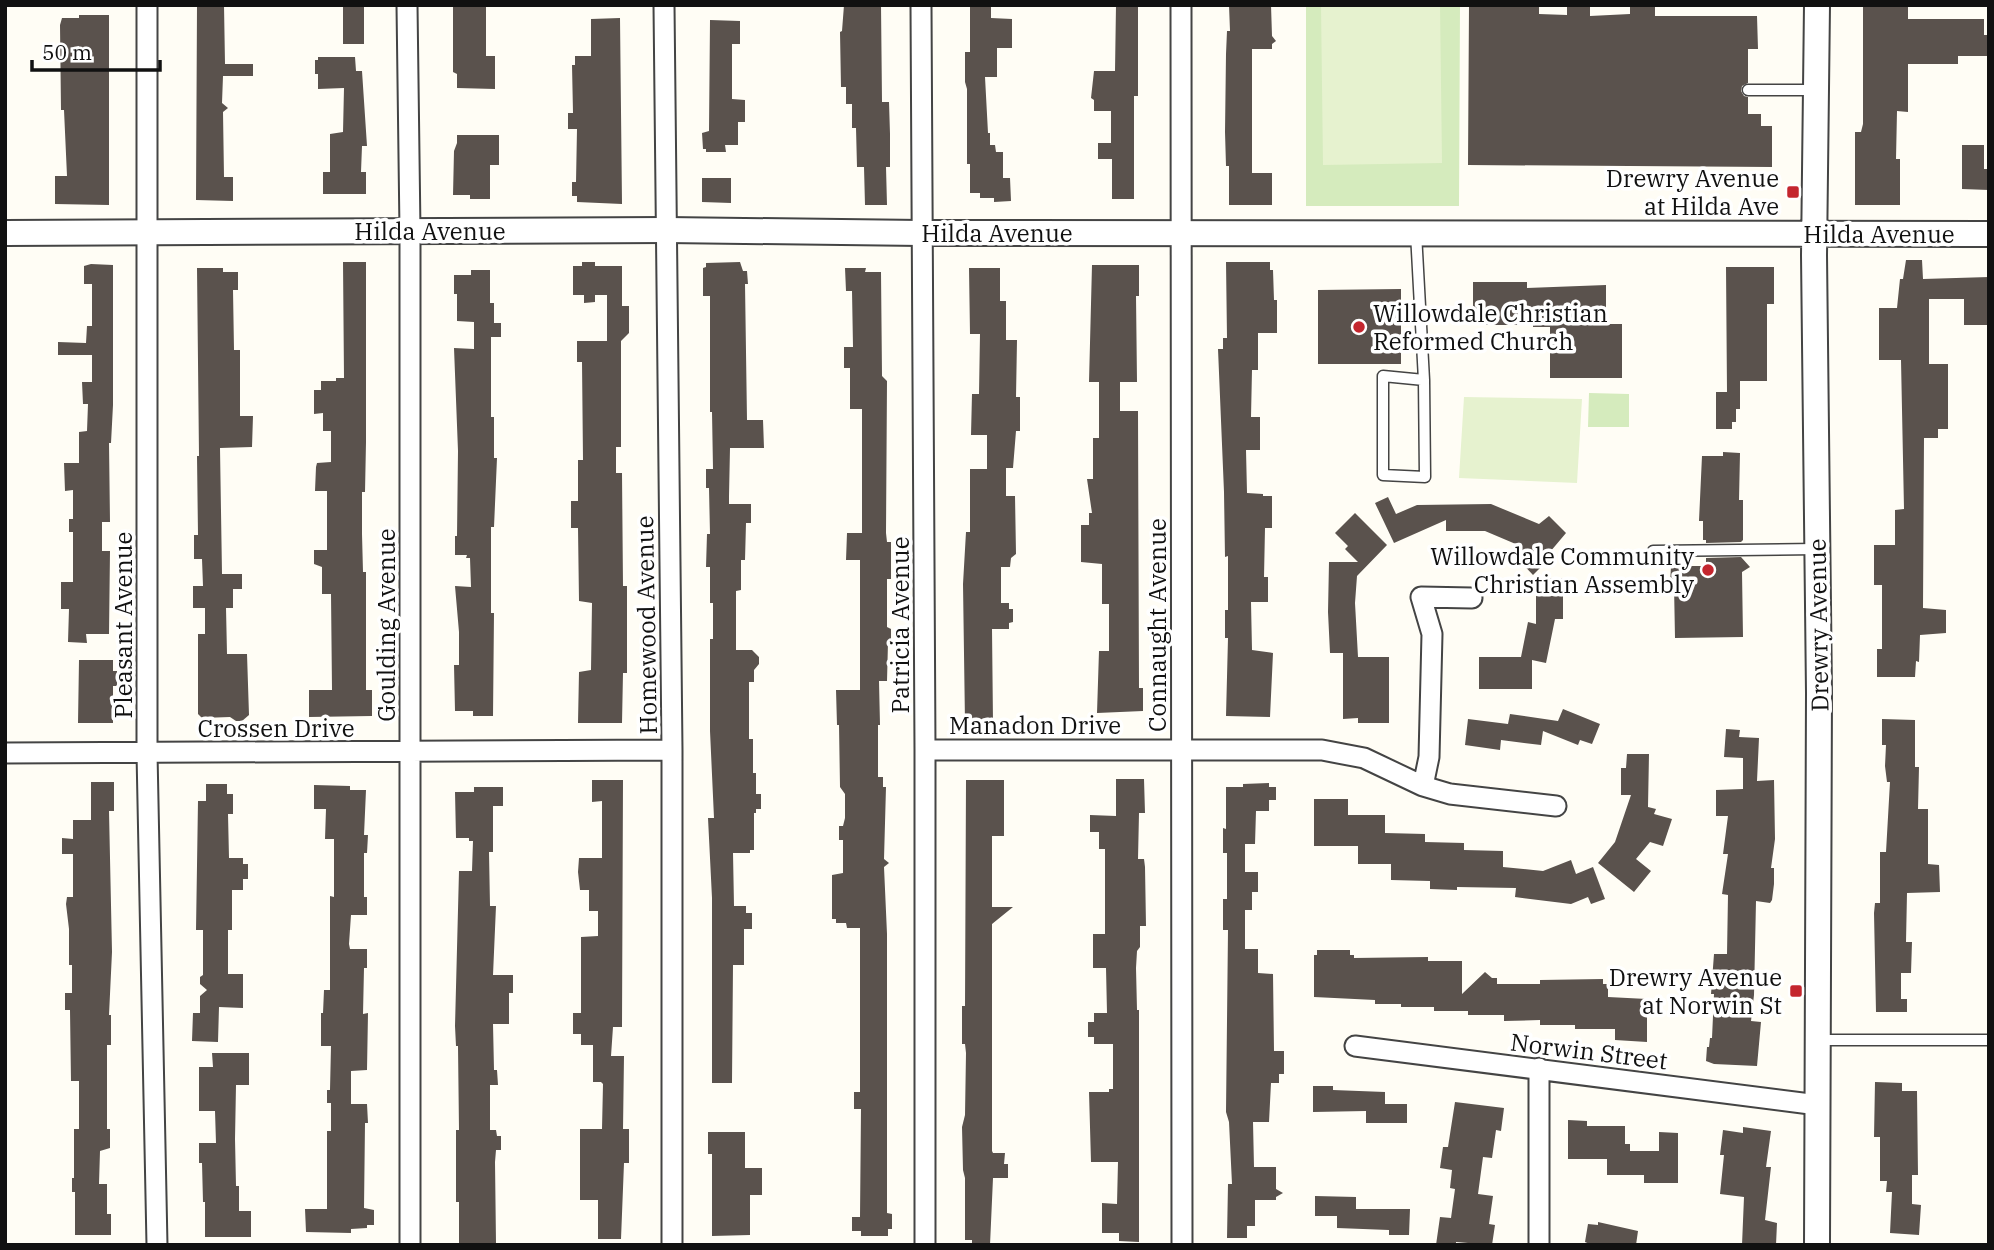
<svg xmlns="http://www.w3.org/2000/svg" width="1994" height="1250" font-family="'IBM Plex Serif',serif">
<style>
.green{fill:#d5ebbd}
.pitch{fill:#e6f2cf}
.building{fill:#5a524d}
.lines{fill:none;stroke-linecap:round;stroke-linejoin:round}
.service-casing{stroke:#444;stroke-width:13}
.minor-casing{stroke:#444;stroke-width:23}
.tertiary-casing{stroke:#444;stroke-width:28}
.service{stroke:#fff;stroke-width:10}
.minor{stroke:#fff;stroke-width:19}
.tertiary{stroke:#fff;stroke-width:24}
.poi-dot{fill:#c4262e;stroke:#fff;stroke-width:2.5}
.labels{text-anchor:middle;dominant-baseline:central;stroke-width:7;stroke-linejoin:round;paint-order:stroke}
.poi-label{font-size:24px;fill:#111;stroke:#fff;text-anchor:end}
.street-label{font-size:24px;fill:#111;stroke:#fff}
</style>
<rect width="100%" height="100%" fill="#fffdf5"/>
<path class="green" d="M1306,5h154l-1,201h-153z
M1589,393l40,1v33h-41z"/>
<path class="pitch" d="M1321,5h119l2,158 -119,2z
M1464,397l118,2 -5,84 -118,-5z"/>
<path class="building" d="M197,5h27l1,59h28v12h-30l-1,27 6,5 -5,4 1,65h9v24l-37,-1z
M343,5h21v39h-21z
M453,5h33v51h9v33l-38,-1v-14l-4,-2z
M844,5h37l1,97h7l1,32v33h-4l1,38h-22l-1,-38h-7l-1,-39h-4v-24h-6v-17h-5l-1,-55 2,-1z
M970,5h21v13l21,1v29h-15v29h-12l3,56h2v12h5l1,7h7v26h7l1,23 -17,1v-4h-14v-5h-10v-29h-3v-75l-2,-7v-30h5z
M1116,5h22v91h-4v103h-22v-40h-14v-16h13v-32h-17v-11l-3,-2 3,-27h21z
M1229,5h42l1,31 4,5 -4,3v5h-20v124h20v32h-43v-39h-3l-1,-34 1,-78 1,-23h3z
M1469,5h70v9l28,1v-10h23v11l40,-2v-9h25v11h102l1,33h-10v34l-6,3 -1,5 3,5 4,1v17h13v12h11v41l-304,-2z
M1863,6h45v13h76v16h5v21h-31v8h-50v48l-11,-1 -1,48h4v46h-45v-73h6l2,-8z
M79,15h30v190l-54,-1v-28h12l-3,-66h-3l-1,-85 2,-7h17z
M620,18l2,186 -45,-2v-6h-5v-14h4l1,-53h-9v-16h5l-1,-48h3v-9h16v-37z
M710,20l30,1v23h-8v55l13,1v22h-7v23h-13l1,7h-20v-3h-3l-1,-16 7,-2z
M318,57h37l1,14h6l5,75h-5l-1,26h5v22h-43v-22h7v-38l13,-2 1,-44 -26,1v-15h-3v-14h3z
M457,135h42v30h-9v34h-20v-4h-17l1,-44 3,-8z
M1962,145h22v24h5v21l-27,-1z
M702,178h29v25l-29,-1z
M1906,260h16l1,19 66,-2v48h-25v-26h-35v65h19v65h-10v9h-14l-1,170 23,2v23l-26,2 -1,27 -3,-1 -1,16h-38v-28h5v-64h-8v-40h21v-35l9,-1 -3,-149h-22v-52h18l3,-29h3z
M343,262h23v180l-1,50h-3v42l1,38h3v118h6v26l-63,1v-27h23l-1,-96h-9v-27l-8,-3v-14h13v-59h-12l1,-24 1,-4 14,-1v-31h-8v-18l-9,1v-24h7v-9h15v-3h8z
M582,262h13v4h27v40h7v27l-8,8v106h-5v26h6l1,113h4v87h-4l-1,50h-44l1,-51 12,-2 1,-67 -13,-2 -1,-73h-7v-27h7v-41h5l-1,-98h-5v-21h30v-46h-12v7l-11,1v-8h-11v-29h9z
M740,262l3,9h4l1,13h-3l2,136h16l1,28h-34l-1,48v8h22v19h-5l-1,37h-4v30l-5,1v59h16l7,7v7l-5,6v12h-5v57h4v34h3v21h5v15h-5v4h-2v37h-4v3h-17l1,53h12v7h6v16h-8v36h-11l-1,118h-20v-185l-4,-80h6l-4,-87v-92h3v-36h-3v-36h-4l1,-33h3l-1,-46h-3v-19h7l-1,-57h-2v-116h-7v-28l3,-1v-4z
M1226,262h44v8h3l1,30h3v33h-19v37h-6l-1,47h9v33h-14l1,43 16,1v2h9v32h-7l-1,49h4v25h-17l1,48 21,3 -3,64 -44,-1 2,-78h-3v-28h3v-54l-3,1 -1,-65 -6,-143h5v-11h4z
M91,264l22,1v140l-2,38h-2l1,79h-8v29h8l-1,83h-23l1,9 -19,-1 1,-33h-8v-27h12v-50h-4v-13h4v-29l-8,1 -1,-28h15v-31l8,-1 1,-27h-5l-1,-22h10v-27h-34v-13l28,1 1,-17h5v-42h-8v-18z
M1092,265h47v31h-3l1,86h-17v29h18l1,277h4v23l-46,2 2,-62h10v-47h-7v-40l-21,-2v-37h8v-12h3l-5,-34h6v-41h6v-56h-10z
M1726,267h48v37h-7v77h-27v28h-4v13h-4v7h-16v-37h11z
M197,268h26v4h15v18h-5l1,60h6v66h13l-1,31 -32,1 2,126h20v15h-9v19h-7l1,46h20l2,61 -7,6h-6l-6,-4 -28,1 -4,-4v-80h7v-26h-12v-22h10l-1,-27h-8v-24h4l-1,-79h2z
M845,268h21l-1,4h16l1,104 5,5 -1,152 1,9h4v37h-4v48l4,2v13h-3l-1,39h-8l1,44h-2v52h5v10h3l-2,72 5,4 -5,4 3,67v279l5,1v15h-4v7h-27v-5h-9v-14h8l1,-108h-7v-17h6v-164h-13l-1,-5h-10v-4h-4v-44l11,-2v-33h-4v-14h4l2,-8v-24l-5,-7 -1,-62h-2l-1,-35h24v-130h-14l1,-27h15v-124h-12v-41h-6v-21h9l-1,-56h-6z
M969,268h31v33h6v39h11l-1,57h4v34h-4l-3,37h-7v28h9l1,58 -5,4 -1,9h-9v36h8v6h4v13l-4,1v6h-17l1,94h-28l-2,-139 3,-52h4v-63h17v-34h-16l1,-41h7l1,-60h-10z
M471,270h19v33h4v20h7v14h-10v80h3v41h3l-3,69h-3v86h3l-1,103h-20v-5h-18l-1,-46h5v-33l-4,-46 16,1 -1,-29h-4l1,-3h-12v-19h2l1,-85 -4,-103 20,1v-27l-17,-1v-27h-3v-19h17z
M1473,282h54v6l79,-3v39h16v54h-72v-51h-17v-2h-60z
M1401,289v75h-83v-74z
M1723,452l17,1 -1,47h4v40l-2,2 -35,1v-3h-3v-19h-4l3,-65h21z
M1388,497l8,17 21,-9 74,-1 48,20 10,-8 17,17 -16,19 3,3 -20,20 -22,-23 7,-7 -33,-14h-39v-11l-52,23 -19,-40z
M1355,513l32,32 -30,31 -2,27 3,54h31v66h-31v-5l-15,1v-66h-13l-2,-41 1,-50h29l-13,-13 3,-3 -13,-13z
M1741,557l9,10 -8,5 1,65 -68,1 -1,-53h-4l1,-19h35v-8z
M1536,578h27v41h-8l-9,44 -14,-3v29h-53v-32h42l7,-35 8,2z
M79,660h34v11h4v15h-4v37h-35z
M1563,709l37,15 -8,20 -12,-4 -2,5 -35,-14 -2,14 -40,-5 -1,10 -35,-5 3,-26 40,5 2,-10 48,7z
M1882,719l33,1v47h4l-1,42h10v55l11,1 1,27 -33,1 -1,49h6l-1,31h-10v26h6v13h-31l-2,-99 1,-10h5v-51h6l4,-70h-3l-2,-16 1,-21h-4z
M1726,729l14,1 -1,7 20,1 -2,43 17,-1 1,59 -4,29h3v16l-2,16 -2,3 -14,-2 -2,94 -3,26 10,1 -4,44 -43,-2 -8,-3 1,-14h2l1,-9h2l2,-44h-3l3,-40h13l1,-59 -6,-1 6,-40h-5l5,-38h-12v-26l27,-1v-31l-19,-1z
M1627,754h22l-1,53 8,2 -2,5 18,5 -9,27 -13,-4 -14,17 15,12 -17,21 -36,-29 17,-21 16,-47h-10v-27h5z
M1116,779h28l1,34h-6l-1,46h6l1,8 1,59h-6v21l-3,4 -1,17 1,42h2v232l-20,-1v-8h-17v-30l15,1 1,-42h-27l-2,-70h20v-3h4v-45h-19v-7h-6v-15h6v-9h13l-1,-45h-13v-34h12v-85h-6v-17h-9v-17l26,1z
M592,780h31l-1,247h-9l-2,29h13l-1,73h6v34h-5l-3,76h-23v-39h-18v-71h22l1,-45 -2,-2h-8v-37h-12v-11h-8v-21h8v-76l17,-1v-25h-9v-21h-9l-2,-18 1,-14h23v-57l-10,1z
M966,780h38v56h-12v71h21l-21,17v227l1,2h12l-1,11h4v14h-15l-3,67h-18v-5h-7v-62l-2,-8 -1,-43 3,-12 1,-62 -1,-9h-3v-38h3z
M91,782h23v29h-5l3,141 -3,63h2v30h-4v84h3v19l-10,3 -1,33h8v30h4v21h-36v-43h-3v-14h2v-49h5v-48h-8l-1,-71h-5v-17h7v-28h-3v-36l-3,-25 1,-7h6v-43h-11v-16l11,1v-19h18z
M1269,783v4h7v13h-7v11h-13l-1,33h-10v28h13v20h-6v18h-7v39h13v24l15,1 1,77h10v23h-5v9h-8l-2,39h-16l1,45h22v22l7,4 -7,4v3h-21v26h-8v12h-20l1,-54h4l-3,-62 -3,-10 2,-182h-5v-31h4v-46h-4v-25l3,1v-42h17v-3z
M206,784h21v10h6v20h-5l1,44h14v6h5v15h-5v11h-11v40h-4v44h15v34l-24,-1 -1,35 -26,-1 1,-28h7v-17l7,-6 -7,-6v-7l3,-2v-45h-7l2,-129h8z
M314,785l36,1v4h16l-2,45h4l-1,18h-3v44h3v18h-16l-2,29 1,5h17v19h-3l-1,46 5,-1 -1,57 -16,1v33h16l1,19h-3l-1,85 10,2v15h-7v3l-16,1v4l-45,-1 -1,-23h22v-78h4v-28h-4v-13h3l1,-44h-10v-33h2l1,-23h6v-94l4,1v-58h-9l1,-30h-12z
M474,787h29v19h-10v46h-4l1,54h6l-3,69h20v18h-4v31h-16l1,46h3l1,15h-8v45h6l1,6h4v14h-5l-1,12 1,82h-37v-42h-3v-72h3l-1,-84h-2l-1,-20 4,-155h13l1,-30h-4v-3h-13l-1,-46h19z
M1314,799h34v16h37v18l40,1v8l39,1v7l39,1v16l40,4 28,-11 5,14 17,-7 12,32 -14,5 -3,-7 -17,7 -56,-7 1,-9 -59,-1v3l-27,-1v-8l-39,-1v-16h-33v-18h-44z
M1317,950h33v5h4v3l74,-1v4h34v33l23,-22 7,6h5v6h43v-4l63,-1v5h5v13l39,2v43l-32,-2v-11h-40v-4h-35v-5l-36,1v-6h-36v-4h-34v-4h-33v-3h-26v-4l-61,-3v-42h3z
M212,1053h37v32h-13l-1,54 1,47h3v25h12v26h-46v-35h-2l-1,-39h-3v-20h17l-1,-32h-16v-44h14z
M1875,1082l27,1v8h15l1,84h-6v29l9,1 -2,30 -29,-2 2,-41h-6l1,-11h-7v-44h-6z
M1313,1086h20v4l52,2v12h22v19h-41v-12l-53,1z
M1455,1102l49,6 -3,23 -5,-1 -4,28 -9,-1 -5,37 15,2 -4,28 6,1 -3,20 -36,-3v3h-20l4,-28 11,1 4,-29 -5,-1 2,-18 -12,-2 3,-21h5z
M1568,1120l19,1v5h38v18h5v7h29v-19l19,1v50h-34v-8h-37v-16h-39z
M1743,1127l28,4 -5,36h5l-6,53 12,3 -1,22h-34l2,-48 -24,-3 4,-39h-4l3,-25 20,3z
M708,1132h37v36h17v27h-12v40l-38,1v-82h-4z
M1315,1196l41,1v12h54l-1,26h-20v-5l-52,-2v-12h-22z
M1598,1222l40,9 -2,14h-44l-7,-3 3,-18 10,1z"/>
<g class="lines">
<g class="service-casing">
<path id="service" d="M1748,90h66
M1416,233l8,147 1,97 -42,-2v-99l41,4
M1653,551l164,-2
M1818,1040h171"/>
</g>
<g class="minor-casing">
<path id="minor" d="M147,5v748l10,492
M407,5l3,226v1014
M664,5l8,745v495
M921,5l4,745v495
M1181,5l1,1240
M925,750h397l42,8 59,28 27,8 106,12
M5,753l667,-3
M1423,786l6,-29 3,-123 -11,-37 51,1
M1355,1046l463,59
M1539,1068v177"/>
</g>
<g class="tertiary-casing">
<path id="tertiary" d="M5,233l662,-3 254,3 1068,1
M1817,1245l2,-552 -5,-438 3,-250"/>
</g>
<use href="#service" class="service"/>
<use href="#minor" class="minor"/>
<use href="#tertiary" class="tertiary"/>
</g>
<g class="poi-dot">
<rect x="1786" y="185" width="14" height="14" rx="3.5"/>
<circle cx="1359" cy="327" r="7"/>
<circle cx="1708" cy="570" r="7"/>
<rect x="1789" y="984" width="14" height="14" rx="3.5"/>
</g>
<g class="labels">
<g class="poi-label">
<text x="1779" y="178">Drewry Avenue<tspan x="1779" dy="28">at Hilda Ave</tspan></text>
<text x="1373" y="313" text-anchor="start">Willowdale Christian<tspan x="1373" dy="28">Reformed Church</tspan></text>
<text x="1694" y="556">Willowdale Community<tspan x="1694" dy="28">Christian Assembly</tspan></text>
<text x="1782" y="977">Drewry Avenue<tspan x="1782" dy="28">at Norwin St</tspan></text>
</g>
<g class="street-label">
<text x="430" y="231">Hilda Avenue</text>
<text x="997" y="233">Hilda Avenue</text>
<text x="1879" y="234">Hilda Avenue</text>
<text transform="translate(123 625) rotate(-90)">Pleasant Avenue</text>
<text transform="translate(386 625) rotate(-90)">Goulding Avenue</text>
<text transform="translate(646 625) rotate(-91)">Homewood Avenue</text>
<text transform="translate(900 625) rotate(-90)">Patricia Avenue</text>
<text transform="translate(1157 625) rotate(-90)">Connaught Avenue</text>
<text transform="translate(1818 625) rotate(-91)">Drewry Avenue</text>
<text x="1035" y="725">Manadon Drive</text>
<text x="276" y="728">Crossen Drive</text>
<text transform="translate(1589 1051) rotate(7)">Norwin Street</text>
</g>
</g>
<rect width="1994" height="1250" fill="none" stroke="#111111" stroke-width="14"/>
<path d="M32 60v10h128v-10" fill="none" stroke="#111111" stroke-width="3.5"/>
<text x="42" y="60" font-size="21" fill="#111111" stroke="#ffffff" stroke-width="5" paint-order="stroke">50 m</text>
</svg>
